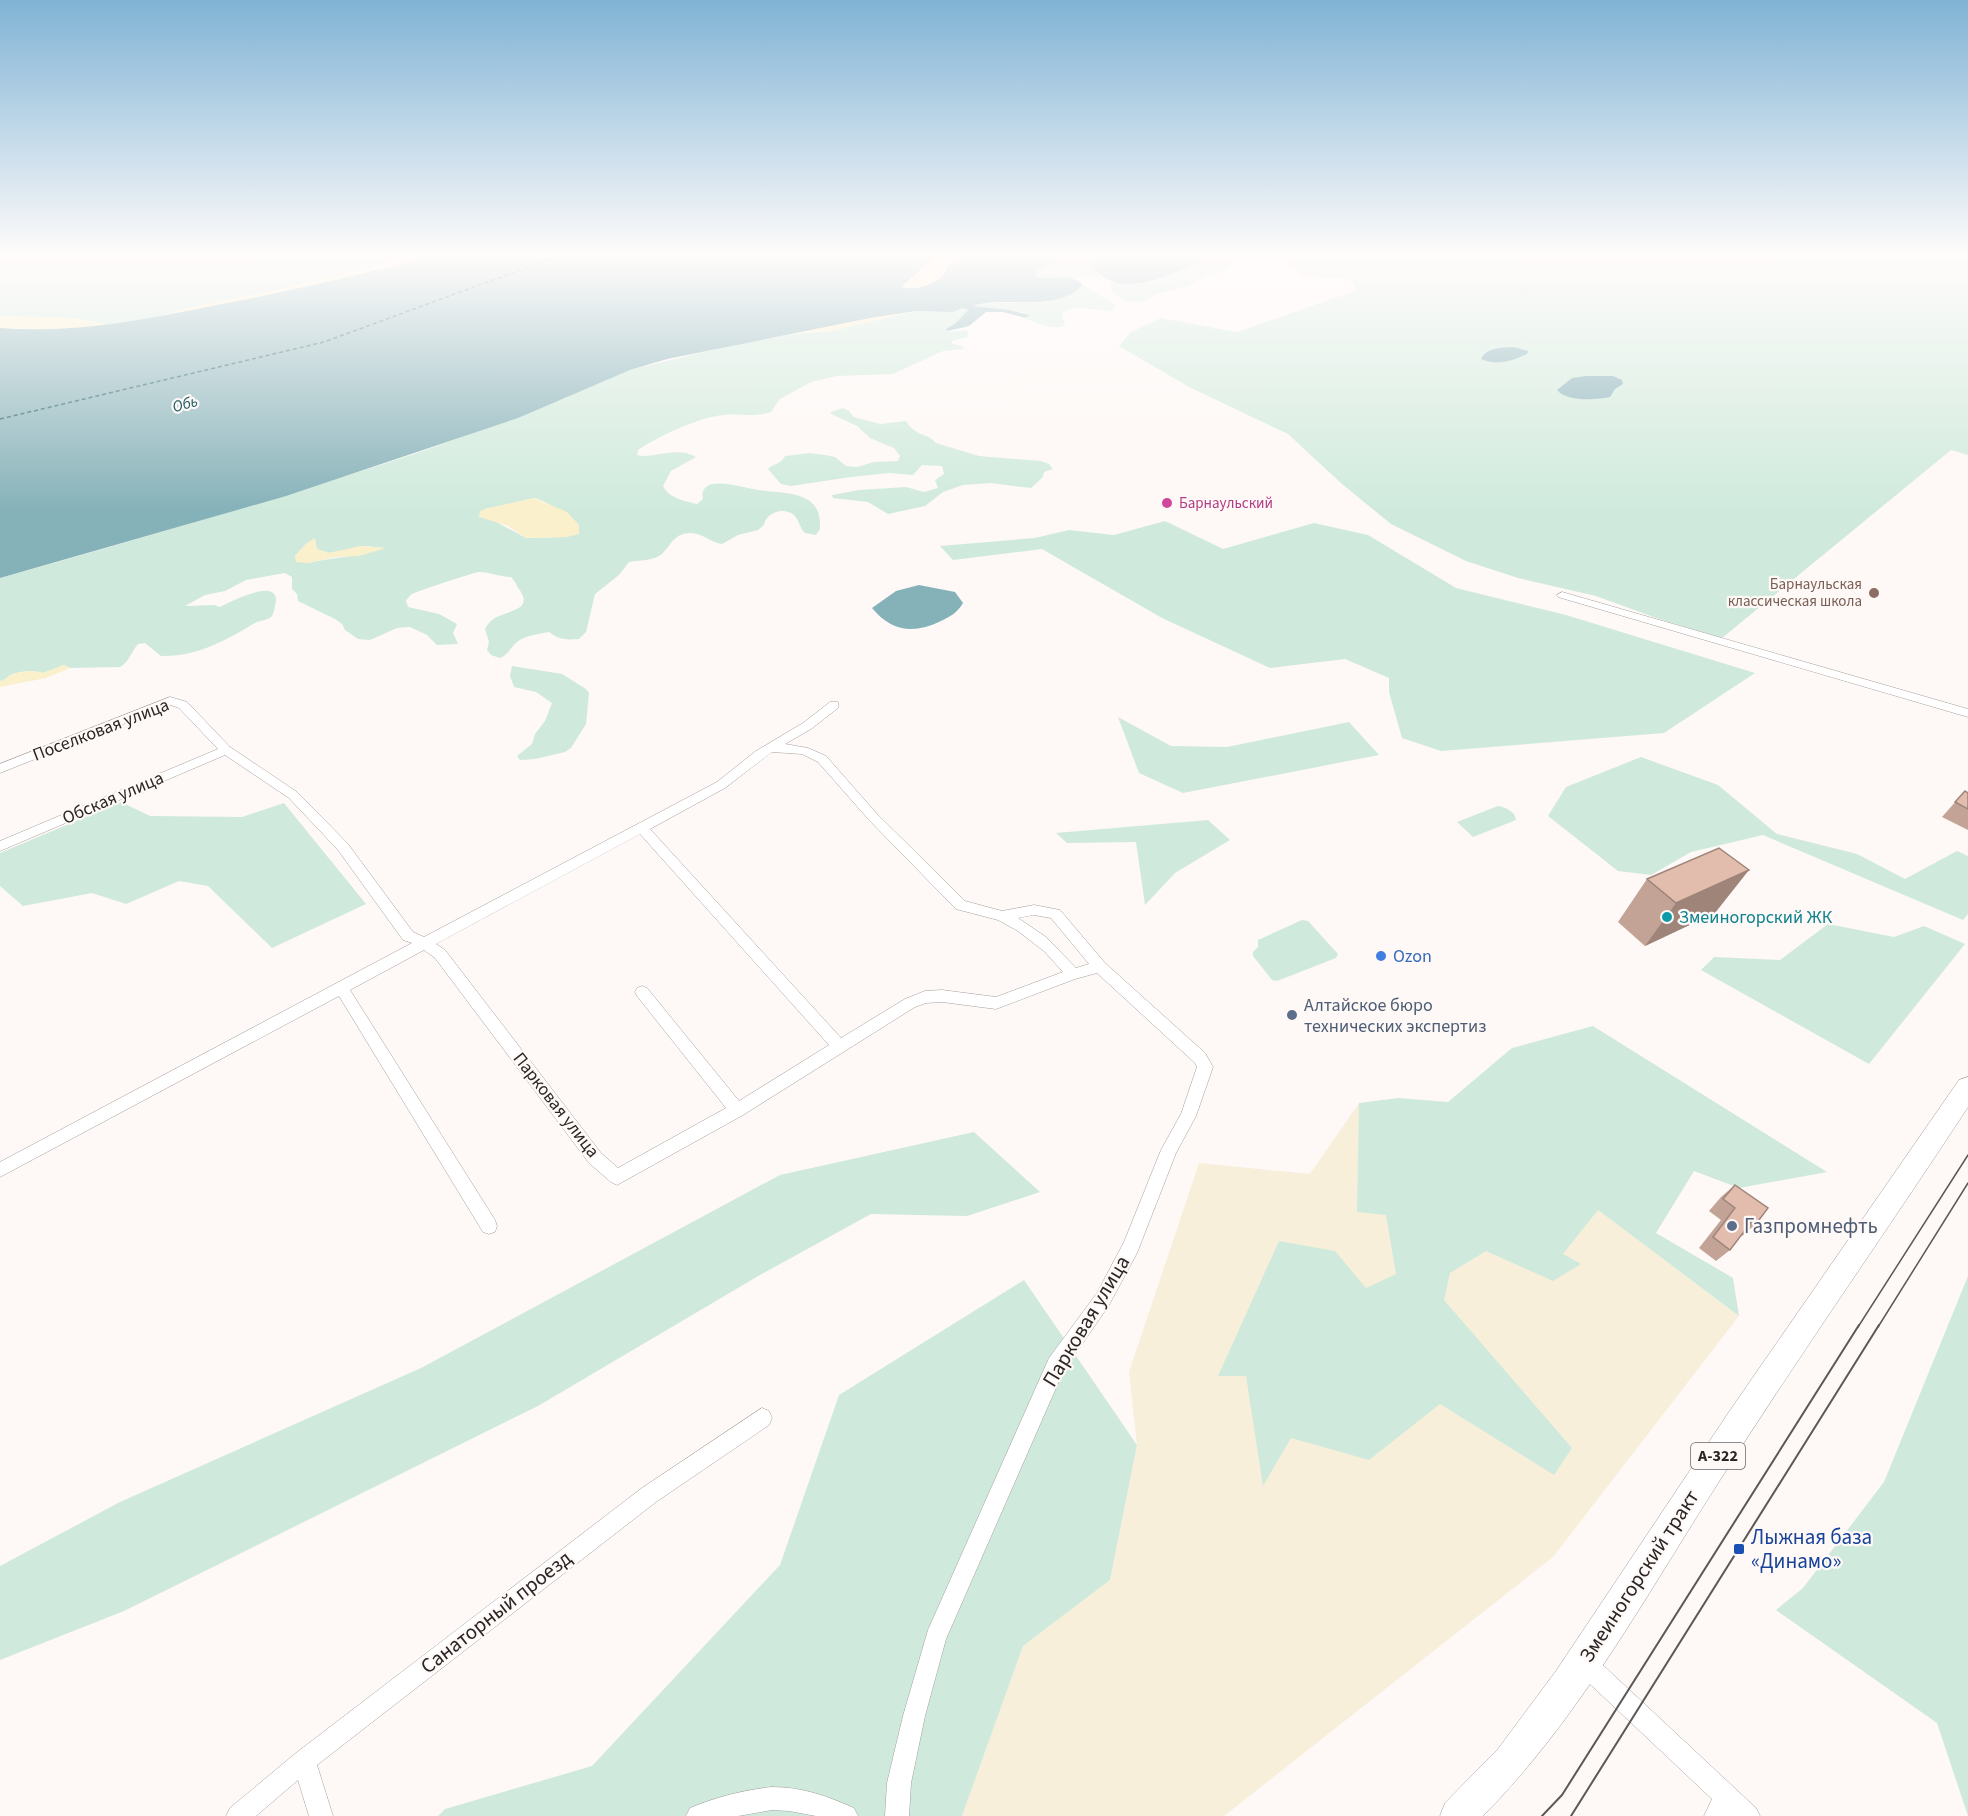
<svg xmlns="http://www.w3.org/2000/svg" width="1968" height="1816" font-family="'Source Sans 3',sans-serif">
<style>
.commercial{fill:#f8efda}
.green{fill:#cfeadc;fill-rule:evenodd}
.sand{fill:#faf0cb}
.water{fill:#85b1b8}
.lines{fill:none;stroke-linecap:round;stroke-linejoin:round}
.ferry{stroke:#1e5c64;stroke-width:1.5;stroke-dasharray:4 3;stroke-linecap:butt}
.minor-casing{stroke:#a59f9c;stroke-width:1}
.highway-casing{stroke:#a59f9c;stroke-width:1}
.minor{fill:#fff;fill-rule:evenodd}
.highway{fill:#fff;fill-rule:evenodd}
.tram-far1{stroke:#5c5857;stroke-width:1.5}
.tram{stroke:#5c5857;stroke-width:2}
.wall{fill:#c2a395}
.shaded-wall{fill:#9e8479}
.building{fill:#e2bdad;stroke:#9e8479;stroke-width:1.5}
.hotel-dot{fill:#d1479c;stroke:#fef8f6;stroke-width:2}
.education-dot{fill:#8d6e63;stroke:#fef8f6;stroke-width:2}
.culture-dot{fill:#0f9aa8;stroke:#fef8f6;stroke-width:2}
.shop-dot{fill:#3f7fe0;stroke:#fef8f6;stroke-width:2}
.service-dot{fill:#5c6f8a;stroke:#fef8f6;stroke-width:2}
.transit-dot{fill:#1a4fb4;stroke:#fef8f6;stroke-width:2}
.labels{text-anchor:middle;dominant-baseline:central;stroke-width:4.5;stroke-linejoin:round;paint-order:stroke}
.far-hotel-label{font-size:15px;fill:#b23c85;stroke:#fef8f6;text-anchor:start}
.far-education-label{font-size:15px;fill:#785e54;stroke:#fef8f6;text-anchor:end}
.far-water-label{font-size:16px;font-style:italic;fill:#1e5c64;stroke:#fef8f6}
.shield{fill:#fef8f6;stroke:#696564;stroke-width:1.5}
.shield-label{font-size:16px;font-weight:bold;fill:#292625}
.street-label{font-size:18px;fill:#292625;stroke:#fef8f6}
.culture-label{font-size:18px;fill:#0d838f;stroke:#fef8f6;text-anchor:start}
.shop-label{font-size:18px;fill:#366cbe;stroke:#fef8f6;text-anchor:start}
.service-label{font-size:18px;fill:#4e5e75;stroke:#fef8f6;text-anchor:start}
.near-service-label{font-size:21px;fill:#4e5e75;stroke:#fef8f6;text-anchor:start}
.near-street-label{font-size:21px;fill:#292625;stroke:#fef8f6}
.near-transit-label{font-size:21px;fill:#164399;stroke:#fef8f6;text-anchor:start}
</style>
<rect width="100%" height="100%" fill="#fef8f6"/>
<path class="commercial" d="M1359,1103l239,107 141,106 -186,241 -329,259h-262l61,-170 87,-66 27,-135 -8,-73 70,-209 111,11z"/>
<path class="green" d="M0,258h409l-114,28 -115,24 -32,10 -41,6 -19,-5 -25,-3 -63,-2z
M1059,258h31l-2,2 5,9 11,10c-23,-7 -48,6 -70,-3 4,-10 20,-8 25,-18z
M1210,258h29l-16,14 -18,4 -16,10 -32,8 -14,8h-16l-13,-9 -4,-6 2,-6 22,3 12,-1z
M1302,258h666v197l-17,-5 -229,188 -63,-19 -63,-23 -78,-18 -52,-17 -75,-37 -49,-40 -54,-50 -99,-47 -70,-41 12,-14 30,-14 76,14 120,-42 -8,-12 -43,-1 -22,-14z
M1083,285l32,20 -2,5c-15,3 -38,-9 -51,4l3,11c-10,6 -30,-2 -40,-7l4,-3 -5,-3 -52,-6c34,-9 84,8 111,-21z
M964,308l4,2 -12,13 -10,6 3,3 17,-2 3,3 -2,4 -15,4v2l12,4 -1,2 -20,2 -50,23 -57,2 -25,6 -31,17 -9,13c-20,6 -29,1 -47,3 -25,2 -65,21 -86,35l-1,5 5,1c18,0 38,-9 54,1l-25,14 -8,15c6,12 21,15 34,18l6,-5c-5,-26 38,-12 50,-10 17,4 45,1 59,14 8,8 8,16 8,26l-4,6 -11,-2c-5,-5 -6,-12 -10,-17 -10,-10 -29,-4 -31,9l-6,5 -20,5 -16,9c-12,-2 -20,-11 -31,-11 -17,0 -20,12 -29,21 -8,7 -23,6 -33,8l-10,13 -24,19 -9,38 -7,7c-11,1 -20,1 -30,-7 -10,2 -23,3 -32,10 -7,6 -8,12 -17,16l-9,-3 -4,-5 2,-8 -4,-13c3,-6 8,-11 14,-13 14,-6 34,-8 20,-27 -3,-4 -4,-8 -8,-12 -11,0 -21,-5 -32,-5 -4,0 -64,20 -67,22 -2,1 -5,5 -6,7l2,6 31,7 18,10 -4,9 5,11 -21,1 -10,-10 -17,-8 -13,1 -27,12 -12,-1 -13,-9 -3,-6 -7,-5 -37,-18 -1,-7 -5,-5v-12l-7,-4 -39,7 -21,11 -20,4 -20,11 30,-1 4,2c10,-4 54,-28 57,-9 0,4 -2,15 -4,18 -4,5 -12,4 -17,7 -29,17 -58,34 -94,33l-16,-13 -7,1c-7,8 -9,18 -18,23l-50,1 -6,-3 -21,8c-7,-3 -23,-2 -30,1 -6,2 -7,6 -13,7v-103c139,-39 277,-79 414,-124 73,-25 145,-56 216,-84l111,-27 52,-9 37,-3 86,-20 37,1zM535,498c20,7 28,15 44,27l-12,12 -41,1 -28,-15 -13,-14zM314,539l3,10 12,4 37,-7 17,2c-24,9 -50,9 -75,15l-13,-7 11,-12z
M843,408l6,3 5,6 26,7 26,-3c11,17 21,11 30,22l43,13 62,5 8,3 4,5 -9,3 -1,5 -12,11 -40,-5 -28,2 -20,7 -18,14 -37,8 -20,-12 -35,-4 -1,-3 27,-5 47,-3 18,5 14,-4 -3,-8 9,-6 -2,-8 -20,-1 -9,10 -24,-2 -38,4 -60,9 -10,-2 -13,-15c6,-6 12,-4 17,-13l25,-3 15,2 10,2 11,9 11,1 17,-5 24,-1 2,-5 -6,-8 -24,-10 -13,-12 -26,-12v-2z
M1165,521l58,28 91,-26 54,12 88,53 110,27 189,58 -91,60 -223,18 -39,-13 -13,-46v-14l-44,-19 -75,9 -108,-50 -120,-69 -89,11 -13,-14 95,-8 34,-8 45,5z
M512,666l50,8 24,15 3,4 -3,31 -15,24 -6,4 -30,7 -15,1 -3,-4 15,-12 3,-10 10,-13 7,-18 -16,-11 -22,-5 -4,-11z
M1118,717l53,29 56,1 122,-25 30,33 -196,38 -44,-20z
M1641,757l77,28 59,49 80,20 48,25 52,-28 11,5v58l-5,6 -200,-85 -72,17 -40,23 -33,-4 -70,-55 18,-29z
M121,802l29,14 92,1 42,-14 82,101 -94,44 -64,-62 -29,-5 -53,23 -34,-11 -69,13 -23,-20v-33z
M1498,806c7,1 18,6 18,14l-43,17 -16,-15z
M1208,820l22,20 -55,33 -30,32 -9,-63 -69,1 -11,-10z
M1302,920l6,1 30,33 -2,4 -59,23 -5,-1 -19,-24v-4l5,-5v-7z
M1828,924l66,13 30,-11 41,18 -96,120 -168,-94 13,-13 66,3z
M1593,1026l234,146 -88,16 -45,-17 -38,62 77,45 6,38 -141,-106 -35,44 18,10 -28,17 -67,-30 -36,22 -6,27 128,148 -18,27 -114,-71 -71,56 -78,-22 -28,48 -17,-110h-28l61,-135 56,10 31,37 30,-14 -10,-59 -29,-3 2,-109 39,-5 50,4 64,-54z
M974,1132l66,60 -73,24 -96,-2 -111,61 -222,131 -414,205 -124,49v-94l120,-64 301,-134 359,-193z
M1968,1276v540l-31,-93 -161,-113 27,-22 81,-106z
M1024,1280l113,165 -27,135 -87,66 -61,170h-524l7,-7 147,-43 188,-201 59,-170z"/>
<path class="sand" d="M409,258h13l-88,23 -167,34 12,-5 116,-24z
M934,258h24c-15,8 -7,9 -16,17 -11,12 -26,14 -41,13z
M916,311l-86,20 -37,3 53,-12z
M0,316c25,2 88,-2 107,10l-61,3 -46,-1z
M534,498l33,14 12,13v9l-12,3 -41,1 -18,-12 -29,-9 1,-6 5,-2z
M315,538l2,11 12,4 31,-7 26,2 -27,8 -24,1 -27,6 -12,-1 -1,-6 11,-12z
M64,665l6,3 -24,10 -46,9v-6c6,-1 7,-5 13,-7 7,-3 23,-4 30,-1z"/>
<path class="water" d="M422,258h512l-33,29c14,4 31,-1 42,-12 8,-9 0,-8 15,-17h101l-2,4 -20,9 -2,5c14,6 38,-5 48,9 -27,29 -79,10 -110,21l36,4 21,5 -5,3 -22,-6h-17l-17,14 -21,5 -2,-2 10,-6 12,-13 -5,-2 -10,4 -37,-1 -46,7 -203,41 -37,11 -112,48 -232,78 -286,82v-250c76,6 148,-9 222,-24 67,-13 134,-28 200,-46z
M1090,258h120c-37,14 -91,48 -121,5z
M1514,347l14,4 -1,3c-15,7 -30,12 -46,5 6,-12 20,-11 33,-12z
M1586,376h27l9,4 1,4 -8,5 -5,8c-14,3 -43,5 -53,-7l15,-12z
M919,585l36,7 8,11c-6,10 -12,13 -22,18 -27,13 -49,11 -69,-13l24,-17z"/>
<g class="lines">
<path class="ferry" d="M0,419l324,-77 229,-84"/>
<g class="minor-casing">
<path id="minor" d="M1562,592l406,117v8l-410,-120 -1,-2z
M170,697l17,5 43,45 67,45 51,52 65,88 11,5 293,-155 39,-31 47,-28 27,-21h8v6l-27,21 -26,15 23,4 18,8 52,59 87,86 37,10 32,-6 26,5 45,53 100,90 8,14 -17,49 -20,37 -39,100 -28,52 -46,67 -117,267 -21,77 -14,67 -2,33h-24l2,-33 16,-67 25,-86 121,-272 48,-65 27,-51 37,-92 20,-36 16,-47 -2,-4 -98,-90 -22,6 -79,30 -54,-7 -16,1 -11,4 -172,108 -126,70 -6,-3 -22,-19 -154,-205 -11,-8 -74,40 145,230 2,6 -2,6 -6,2 -6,-2 -144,-236 -339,181v-15l412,-219 -9,-3 -65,-90 -49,-52 -64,-43 -225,96v-10l218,-92 -39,-41 -8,-3 -171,68v-9zM772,752l30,2 16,8 52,59 86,88 42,11 20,11 27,21 18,20 -67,25 -54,-7 -17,1 -20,8 -64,39 -191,-209 75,-41zM640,834l189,211 -90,56 -92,-113 -5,-2 -5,2 -2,4 2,4 89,112 -108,60 -17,-15 -156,-203 -9,-6zM1034,915l17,3 38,46 -13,4 -30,-31 -28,-19z
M762,1408l7,3 3,7 -3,7 -113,77 -339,263 16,51h-24l-11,-36 -42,36h-30l4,-8 66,-55 346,-265z
M1583,1651l8,3 165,154 4,8h-56l8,-17 -137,-129 -3,-8 3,-8z
M772,1787c30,0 55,9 82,21l4,8h-42l-27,-5 -17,-1 -34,6h-52l4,-8c26,-11 54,-18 82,-21z"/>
</g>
<g class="highway-casing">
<path id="highway" d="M1968,1077v30c-82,125 -168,247 -248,373 -73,114 -141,239 -237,336h-43l5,-13 53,-54 58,-78 175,-262 228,-329z"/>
</g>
<use href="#minor" class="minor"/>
<use href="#highway" class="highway"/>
<path class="tram-far1" d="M1858,1327l110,-172
M1878,1327l90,-144"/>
<path class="tram" d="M1542,1816l20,-21 297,-470
M1571,1816l308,-491"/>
</g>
<path class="wall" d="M1965,791l3,2v37l-26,-13z
M1647,879l68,34 -70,33 -27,-24z
M1735,1185l21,39 -14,12 -1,-1 -11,15 -14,11 -17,-13 22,-28 -12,-9 12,-14z"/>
<path class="shaded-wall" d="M1749,870l-34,43 -70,33 31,-43z"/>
<path class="building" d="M1965,791l3,2v16l-13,-7z
M1719,848l30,22 -73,33 -29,-24z
M1735,1185l33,23 -12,16 -4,-3 -22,29 -17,-13 22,-29 -12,-9z"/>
<linearGradient id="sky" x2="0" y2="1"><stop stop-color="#80b3d5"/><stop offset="0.5" stop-color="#fffcfb"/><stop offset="1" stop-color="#fffcfb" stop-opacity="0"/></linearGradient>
<rect width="1968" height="512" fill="url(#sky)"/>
<circle class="hotel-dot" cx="1167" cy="503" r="6"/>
<circle class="education-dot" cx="1874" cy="593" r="6"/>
<circle class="culture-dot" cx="1667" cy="917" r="6"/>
<circle class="shop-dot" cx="1381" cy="956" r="6"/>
<g class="service-dot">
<circle cx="1292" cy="1015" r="6"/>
<circle cx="1732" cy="1226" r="6"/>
</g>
<rect class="transit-dot" x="1733" y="1543" width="12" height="12" rx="3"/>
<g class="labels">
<g class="far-hotel-label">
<text x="1179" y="503">Барнаульский</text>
</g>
<g class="far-education-label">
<text x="1862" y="584">Барнаульская<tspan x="1862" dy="17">классическая школа</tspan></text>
</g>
<g class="far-water-label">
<text transform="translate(185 404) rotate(-15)">Обь</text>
</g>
<rect class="shield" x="1691" y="1443" width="54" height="26" rx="4.5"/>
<g class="shield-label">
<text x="1718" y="1456">А-322</text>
</g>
<g class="street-label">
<text transform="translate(101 730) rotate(-21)">Поселковая улица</text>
<text transform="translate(113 798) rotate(-23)">Обская улица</text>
<text transform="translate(556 1105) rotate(52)">Парковая улица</text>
</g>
<g class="culture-label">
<text x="1679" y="917">Змеиногорский ЖК</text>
</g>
<g class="shop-label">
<text x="1393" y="956">Ozon</text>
</g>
<g class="service-label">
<text x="1304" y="1005">Алтайское бюро<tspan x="1304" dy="21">технических экспертиз</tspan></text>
</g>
<g class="near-service-label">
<text x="1744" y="1226">Газпромнефть</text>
</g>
<g class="near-street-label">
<text transform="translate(1086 1321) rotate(-59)">Парковая улица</text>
<text transform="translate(1639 1576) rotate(-57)">Змеиногорский тракт</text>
<text transform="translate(496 1612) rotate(-38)">Санаторный проезд</text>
</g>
<g class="near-transit-label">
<text x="1751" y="1537">Лыжная база<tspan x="1751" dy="24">«Динамо»</tspan></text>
</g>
</g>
</svg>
